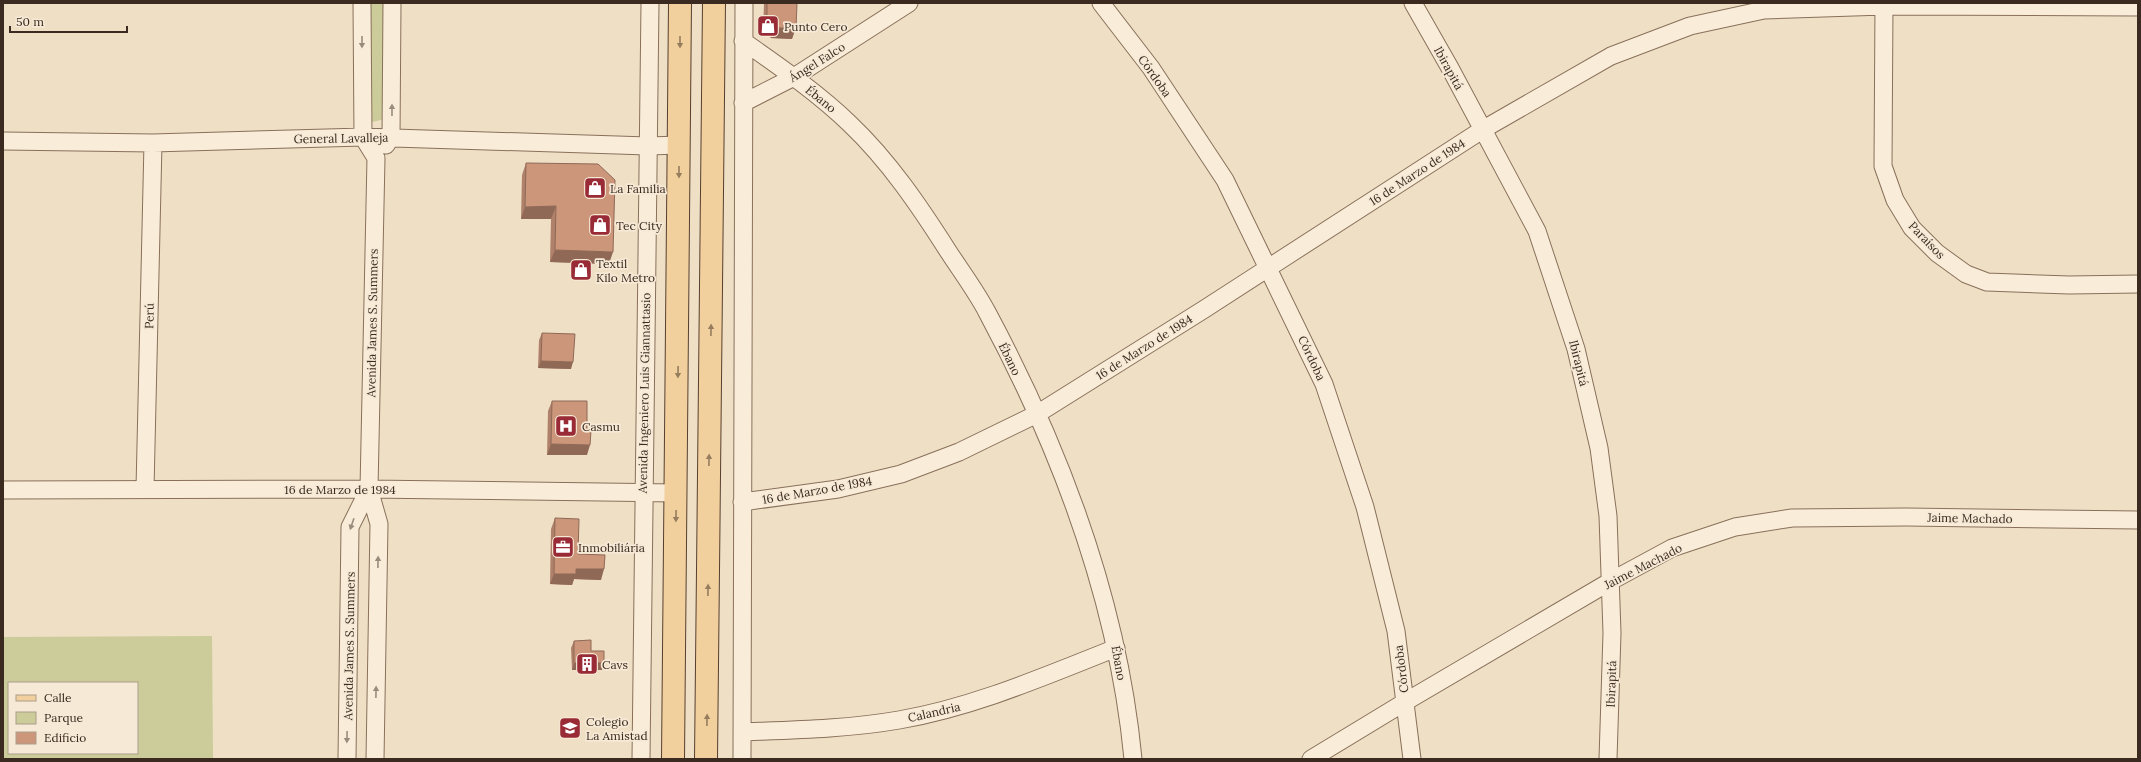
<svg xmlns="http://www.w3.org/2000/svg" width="2141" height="762" font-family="Lora,serif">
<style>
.green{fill:#cbcc99;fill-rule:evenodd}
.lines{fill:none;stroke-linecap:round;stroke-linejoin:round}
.minor-casing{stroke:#89705b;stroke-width:19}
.primary-casing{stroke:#573f2f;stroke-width:24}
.minor{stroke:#f9edd9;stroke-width:17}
.primary{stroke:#f1d09e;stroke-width:22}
.wall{fill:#af816a}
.shaded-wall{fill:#8f6956}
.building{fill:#cc967b;stroke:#8f6956}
.oneway{fill:#9a8c7c}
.oneway2{fill:#967d5e}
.labels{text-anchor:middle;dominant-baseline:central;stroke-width:3.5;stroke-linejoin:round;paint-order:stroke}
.poi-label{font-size:12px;fill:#3a2a1f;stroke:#f6e9d5;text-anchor:start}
.street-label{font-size:12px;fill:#3a2a1f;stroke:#f6e9d5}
</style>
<rect width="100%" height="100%" fill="#eedfc5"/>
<path class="green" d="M370,3h16l-1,116 -13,3z
M212,636l1,123h-210v-122zM9,683h128v70h-128z"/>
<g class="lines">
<g class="minor-casing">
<path id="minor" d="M362,3l1,134 13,21 -7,331 10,35 -4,235
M1101,3l50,65 74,112 99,204 41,123 31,124 16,128
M1413,3l37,65 87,163 39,118 23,99 9,68 4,117 -4,126
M1884,3l-1,163 12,34 17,28 25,25 29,21 21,8 82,3 69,-1
M743,41c37,26 75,52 107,83 39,37 70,83 98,127 13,20 28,40 39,61 74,138 131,290 146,447
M743,103l51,-26 115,-74
M3,141l150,2 210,-6 285,9 32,-1
M386,145l5,-8 1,-134
M145,489l8,-346
M3,490l366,-1 308,4
M742,502l96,-13 63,-15 58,-22 78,-38 166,-104 279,-180 129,-74 79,-30 74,-16 120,-4 254,1
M742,732c52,-2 105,-3 157,-12 75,-13 146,-44 217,-72
M347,759l3,-232 19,-38
M641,759l9,-756
M742,759l2,-756
M1311,759l94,-57 206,-121 61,-33 63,-21 57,-9 114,-1 232,3"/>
</g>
<g class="primary-casing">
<path id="primary" d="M673,759l7,-756
M706,759l8,-756"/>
</g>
<use href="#minor" class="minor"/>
<use href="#primary" class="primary"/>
</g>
<path class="wall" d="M764,3h33l-5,36 -21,-1 -8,-5z
M526,163l83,101 -59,-2 1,-43h-30l1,-44z
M542,333l29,36 -33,-1 1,-28z
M552,401l35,29v25h-40l1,-44z
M555,518l23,36 23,26 -27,-1 -2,6 -22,-1 1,-55z
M574,641l17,10 13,12 -2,7h-30l-1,-22z"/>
<path class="shaded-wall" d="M775,28h21l-4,11 -21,-1z
M556,206l-5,13h-30l4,-12z
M555,250l58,2 -4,12 -59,-2z
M541,361l32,1 -2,7 -33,-1z
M551,444l39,1 -3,10h-40z
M576,569h28l-3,11 -27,-1 -2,6 -22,-1 4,-10z
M574,663h30l-2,7h-30z"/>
<path class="building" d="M767,3h30l-1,25h-21l-8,-6z
M526,163l72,1 17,16 -2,72 -58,-2 1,-44 -31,1z
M542,333l33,1 -2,28 -32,-1z
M552,401h35v29l4,1 -1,14 -39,-1z
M555,518l24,1 -1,35 27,1 -1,14h-28v5h-22z
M591,640v11h13v12h-30v-22z"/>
<defs><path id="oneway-solid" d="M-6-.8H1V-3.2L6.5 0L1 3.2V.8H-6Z"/></defs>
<g class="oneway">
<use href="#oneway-solid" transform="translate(362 42) rotate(90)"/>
<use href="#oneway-solid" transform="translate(392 110) rotate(-90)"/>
<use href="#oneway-solid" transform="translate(352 524) rotate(109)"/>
<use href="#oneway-solid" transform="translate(378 562) rotate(-89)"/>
<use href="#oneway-solid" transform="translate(376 692) rotate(-89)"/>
<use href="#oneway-solid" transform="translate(347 737) rotate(91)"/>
</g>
<g class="oneway2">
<use href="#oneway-solid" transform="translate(680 42) rotate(90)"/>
<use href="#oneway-solid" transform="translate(679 172) rotate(90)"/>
<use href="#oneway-solid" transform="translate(711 330) rotate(-89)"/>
<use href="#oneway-solid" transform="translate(678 372) rotate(91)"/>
<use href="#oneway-solid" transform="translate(709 460) rotate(-89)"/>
<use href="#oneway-solid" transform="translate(676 516) rotate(91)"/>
<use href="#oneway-solid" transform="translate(708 590) rotate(-89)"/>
<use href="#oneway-solid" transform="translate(707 720) rotate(-89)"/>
</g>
<defs>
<g id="shop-square" transform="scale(1.15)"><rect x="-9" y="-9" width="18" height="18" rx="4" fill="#982b35" stroke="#f6e9d5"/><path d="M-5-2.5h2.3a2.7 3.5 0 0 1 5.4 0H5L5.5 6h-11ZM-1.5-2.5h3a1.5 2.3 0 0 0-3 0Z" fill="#fff"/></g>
<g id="hospital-square" transform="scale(1.15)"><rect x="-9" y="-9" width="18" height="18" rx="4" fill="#982b35" stroke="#f6e9d5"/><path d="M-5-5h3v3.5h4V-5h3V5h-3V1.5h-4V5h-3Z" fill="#fff"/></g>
<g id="office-square" transform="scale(1.15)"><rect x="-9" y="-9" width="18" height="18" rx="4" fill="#982b35" stroke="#f6e9d5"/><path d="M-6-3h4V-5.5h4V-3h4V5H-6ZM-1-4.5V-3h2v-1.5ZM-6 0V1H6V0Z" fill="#fff"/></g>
<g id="building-square" transform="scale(1.15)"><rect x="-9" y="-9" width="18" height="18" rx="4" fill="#982b35" stroke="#f6e9d5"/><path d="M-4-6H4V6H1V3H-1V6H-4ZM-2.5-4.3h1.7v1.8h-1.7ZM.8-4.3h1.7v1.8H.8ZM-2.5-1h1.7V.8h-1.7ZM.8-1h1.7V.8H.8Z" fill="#fff"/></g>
<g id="school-square" transform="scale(1.15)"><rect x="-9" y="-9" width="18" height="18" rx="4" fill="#982b35" stroke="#f6e9d5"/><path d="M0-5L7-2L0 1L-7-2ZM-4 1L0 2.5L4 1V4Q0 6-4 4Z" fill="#fff"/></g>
</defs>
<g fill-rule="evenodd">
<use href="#shop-square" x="768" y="26"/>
<use href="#shop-square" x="595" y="188"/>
<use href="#shop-square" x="600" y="225"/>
<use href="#shop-square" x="581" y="270"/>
<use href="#hospital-square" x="566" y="426"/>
<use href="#office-square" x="563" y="547"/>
<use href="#building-square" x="587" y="664"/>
<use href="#school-square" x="570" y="728"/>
</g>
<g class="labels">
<g class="poi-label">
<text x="784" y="26">Punto Cero</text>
<text x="610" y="188">La Familia</text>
<text x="616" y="225">Tec City</text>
<text x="596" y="263">Textil<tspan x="596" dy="14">Kilo Metro</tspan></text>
<text x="582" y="426">Casmu</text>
<text x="578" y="547">Inmobiliária</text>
<text x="602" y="664">Cavs</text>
<text x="586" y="721">Colegio<tspan x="586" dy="14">La Amistad</tspan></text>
</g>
<g class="street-label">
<text transform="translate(817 62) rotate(-32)">Ángel Falco</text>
<text transform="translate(1449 68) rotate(61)">Ibirapitá</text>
<text transform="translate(1155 76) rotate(55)">Córdoba</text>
<text transform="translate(821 99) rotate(39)">Ébano</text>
<text transform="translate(341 138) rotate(-1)">General Lavalleja</text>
<text transform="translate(1417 172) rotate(-33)">16 de Marzo de 1984</text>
<text transform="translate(1927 240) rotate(46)">Paraísos</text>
<text transform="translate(149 316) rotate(-89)">Perú</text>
<text transform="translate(372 323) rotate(-89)">Avenida James S. Summers</text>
<text transform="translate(1144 347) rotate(-32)">16 de Marzo de 1984</text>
<text transform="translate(1312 358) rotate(65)">Córdoba</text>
<text transform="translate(1010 359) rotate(64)">Ébano</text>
<text transform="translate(1579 363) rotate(76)">Ibirapitá</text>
<text transform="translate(644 393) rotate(-89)">Avenida Ingeniero Luis Giannattasio</text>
<text x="340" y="489">16 de Marzo de 1984</text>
<text transform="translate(817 490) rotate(-10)">16 de Marzo de 1984</text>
<text transform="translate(1970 518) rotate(1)">Jaime Machado</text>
<text transform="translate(1643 566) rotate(-27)">Jaime Machado</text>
<text transform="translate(349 646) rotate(-89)">Avenida James S. Summers</text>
<text transform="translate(1119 663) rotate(80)">Ébano</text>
<text transform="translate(1401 669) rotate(-97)">Córdoba</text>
<text transform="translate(1611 684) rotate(-88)">Ibirapitá</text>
<text transform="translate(934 712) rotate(-13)">Calandria</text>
</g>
</g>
<rect width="2141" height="762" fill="none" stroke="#3a2a1f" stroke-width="8"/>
<rect x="8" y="682" width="130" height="72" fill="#f6e9d5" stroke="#ab9d8c"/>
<rect x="16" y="695" width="20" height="6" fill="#f1d09e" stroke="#ab9d8c"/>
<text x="44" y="702" font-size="12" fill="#3a2a1f">Calle</text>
<rect x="16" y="712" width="20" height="12" fill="#cbcc99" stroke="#ab9d8c"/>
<text x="44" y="722" font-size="12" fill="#3a2a1f">Parque</text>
<rect x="16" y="732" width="20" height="12" fill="#cc967b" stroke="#ab9d8c"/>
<text x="44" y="742" font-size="12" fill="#3a2a1f">Edificio</text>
<path d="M10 26v6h117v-6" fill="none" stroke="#3a2a1f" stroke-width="2"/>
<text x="16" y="26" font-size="12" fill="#3a2a1f" stroke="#f6e9d5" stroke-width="3" paint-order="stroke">50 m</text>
</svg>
